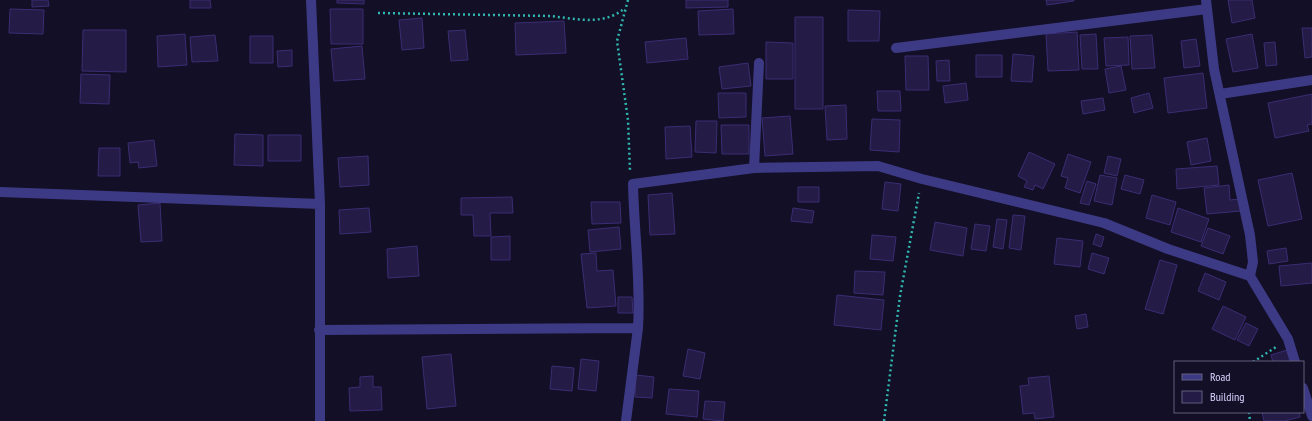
<svg xmlns="http://www.w3.org/2000/svg" width="1312" height="421" font-family="'PT Sans Narrow',sans-serif">
<style>
.building{fill:#241b47;stroke:#3b2d73}
.lines{fill:none;stroke-linecap:round;stroke-linejoin:round}
.path{stroke:#2fb8b0;stroke-width:2.5;stroke-dasharray:2 3;stroke-linecap:butt}
.minor{stroke:#3d3a85;stroke-width:10}
</style>
<rect width="100%" height="100%" fill="#130f26"/>
<path class="building" d="M32,0h16l1,6 -17,1z
M190,0h20l1,8h-21z
M337,0h27v4l-27,-1z
M686,0h42v7l-42,1z
M1046,0h28v1l-27,4z
M1228,0h24l3,18 -23,5z
M10,9l34,1 -1,24 -34,-1z
M330,9h33v35h-32z
M733,9l1,25 -35,1 -1,-24z
M848,10l32,1 -1,30h-31z
M795,17h28v92h-28z
M422,18l2,30 -22,2 -3,-30z
M564,21l2,32 -50,2 -1,-32z
M1302,28h10v29l-7,1z
M83,30h43v42l-44,-1z
M465,30l3,30 -17,1 -3,-30z
M1077,32l2,38 -31,1 -2,-37z
M185,34l2,31 -29,2 -1,-31z
M1096,34l2,35h-16l-2,-34z
M1252,34l6,34 -25,4 -7,-33z
M215,35l3,26 -26,1 -2,-25z
M1152,35l3,33 -23,1 -2,-33z
M250,36h23v27h-23z
M1128,37l1,28 -23,1 -2,-28z
M686,38l2,21 -41,4 -2,-21z
M1196,39l4,27 -16,2 -3,-27z
M766,42l27,1v36h-27z
M1275,42l2,23 -11,1 -2,-23z
M362,46l3,33 -31,2 -3,-32z
M292,50v16l-14,1 -1,-16z
M1013,54l21,2 -2,26 -21,-1z
M976,55h26v22h-26z
M905,56h23l1,34h-23z
M949,60l1,21h-13l-1,-20z
M748,63l3,23 -29,3 -3,-22z
M1121,66l5,24 -17,3 -4,-24z
M1203,73l4,35 -39,5 -4,-35z
M81,74l29,1 -1,29 -29,-1z
M966,83l2,17 -23,3 -2,-17z
M877,91h23l1,20h-23z
M718,93h28v24l-27,1z
M1149,93l4,15 -19,5 -3,-15z
M1312,94v30l-5,1 2,6 -34,7 -7,-35z
M1103,98l2,12 -22,4 -2,-13z
M846,105l1,34 -20,1 -2,-34z
M790,116l3,38 -28,2 -3,-38z
M872,119l28,1 -1,32 -29,-2z
M696,121h21l-1,32 -21,-1z
M721,125h28v29h-27z
M690,126l2,31 -26,2 -1,-32z
M235,134l28,1v31l-29,-1z
M268,135h33v26h-33z
M1207,138l4,23 -20,4 -4,-23z
M154,140l3,26 -18,2 -1,-6 -8,1 -2,-20z
M99,148h21v28h-22z
M1029,152l26,12 -12,25 -8,-4 -2,5 -9,-3 3,-6 -9,-5z
M1068,154l23,8 -11,31 -15,-5 3,-10 -7,-2z
M368,156l1,29 -29,2 -2,-29z
M1108,156l13,3 -4,17 -13,-3z
M1217,166l2,19 -42,4 -1,-20z
M1292,173l10,46 -34,7 -10,-46z
M1100,175l17,3 -5,27 -18,-4z
M1125,175l19,5 -4,14 -19,-5z
M1087,181l9,3 -7,21 -9,-2z
M885,182l16,2 -3,27 -16,-2z
M1229,185l1,15 10,-1 1,12 -34,3 -3,-26z
M798,187h21v15h-21z
M672,193l3,41 -25,1 -2,-40z
M1152,195l24,7 -6,23 -24,-7z
M512,197l1,16h-23l1,23h-17l-1,-21h-12v-17z
M591,202h29l1,21 -29,1z
M160,203l2,38 -21,1 -3,-37z
M369,208l2,24 -31,2 -1,-24z
M793,208l21,3 -2,12 -21,-2z
M1178,208l31,11 -8,23 -30,-10z
M1013,215l12,1 -4,34 -12,-2z
M997,219l10,1 -4,29 -10,-2z
M935,222l32,6 -4,28 -33,-6z
M975,224l15,2 -4,25 -15,-2z
M619,227l2,22 -31,3 -2,-22z
M1208,228l22,8 -7,18 -22,-8z
M1096,234l8,3 -3,10 -8,-3z
M872,235l24,2 -3,24 -23,-2z
M510,236v24h-19v-23z
M1057,238l26,3 -3,26 -26,-3z
M417,246l2,30 -31,2 -1,-29z
M1286,248l2,13 -19,3 -2,-13z
M596,253l1,18 16,-1 3,36 -29,2 -6,-54z
M1092,253l17,5 -5,16 -16,-5z
M1160,260l17,5 -14,49 -18,-5z
M1312,263v20l-31,3 -2,-20z
M855,271l30,1 -2,23 -29,-2z
M1205,273l21,9 -7,18 -21,-9z
M837,295l47,5 -3,30 -47,-5z
M618,297h14l1,16h-15z
M1223,306l23,11 -11,23 -23,-11z
M1086,314l2,13 -11,2 -2,-13z
M1246,323l12,6 -9,17 -12,-6z
M688,349l17,4 -5,26 -17,-3z
M1287,350l4,12h-18l-2,-7z
M451,354l5,52 -29,3 -5,-52z
M581,359l18,2 -3,30 -18,-2z
M552,366l22,2 -2,23 -22,-2z
M636,375l18,2 -2,21 -17,-1z
M373,376v11h8l1,23 -32,1 -1,-23 11,-1v-10z
M1049,376l5,41 -19,2 -1,-6 -11,1 -3,-28 9,-1 -1,-7z
M669,389l30,2 -2,26 -31,-3z
M705,401l20,1 -2,19 -20,-2z
M1262,412h37l1,5 -15,4h-21z"/>
<g class="lines">
<path class="path" d="M628,0l-11,41 11,79 2,51
M378,13l173,3c25,3 53,10 74,-8
M1253,362l23,-15
M1249,412l1,9
M884,421l16,-125 19,-103"/>
<path class="minor" d="M311,0l9,204v217
M1206,0l8,69 36,166 3,27 -3,14 38,63 7,23
M896,48l311,-39
M1220,94l92,-14
M754,168l5,-105
M0,192l320,12
M319,330l319,-2c3,-48 -4,-96 -5,-144l121,-16 124,-2 44,13 182,44 64,26 82,27
M1303,388l9,28
M626,421l12,-93"/>
</g>
<rect x="1174" y="361" width="130" height="52" fill="#130f26" stroke="#625e7d"/>
<rect x="1182" y="374" width="20" height="6" fill="#3d3a85" stroke="#625e7d"/>
<text x="1210" y="381" font-size="12" fill="#d9d4ff">Road</text>
<rect x="1182" y="391" width="20" height="12" fill="#241b47" stroke="#625e7d"/>
<text x="1210" y="401" font-size="12" fill="#d9d4ff">Building</text>
</svg>
